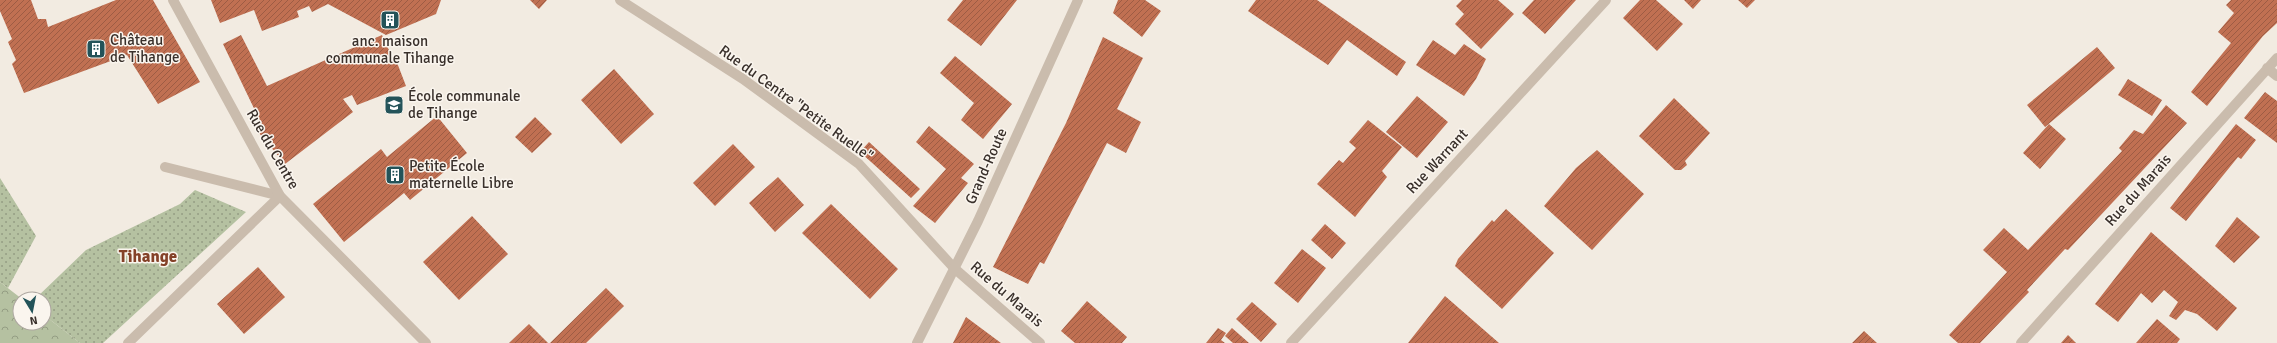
<svg xmlns="http://www.w3.org/2000/svg" width="2277" height="343" font-family="Signika,sans-serif">
<style>
.grass{fill:url(#grass-dots)}
.forest{fill:url(#forest-crowns)}
.building{fill:url(#building-hatch)}
.lines{fill:none;stroke-linecap:round;stroke-linejoin:round}
.service{stroke:#cabcad;stroke-width:10}
.minor{stroke:#cabcad;stroke-width:10}
.tertiary{stroke:#cabcad;stroke-width:10}
.labels{text-anchor:middle;dominant-baseline:central;stroke-width:3;stroke-linejoin:round;paint-order:stroke}
.poi-label{font-size:15px;fill:#39302b;stroke:#faf5ee;text-anchor:start}
.street-label{font-size:15px;fill:#39302b;stroke:#faf5ee}
.quarter-label{font-size:17px;font-weight:bold;fill:#844128;stroke:#faf5ee}
</style>
<defs>
<pattern id="grass-dots" width="8" height="8" patternUnits="userSpaceOnUse"><rect width="8" height="8" fill="#b5c1a1"/><path d="M2 2h.1M6 6h.1" fill="none" stroke="#949d83" stroke-width="1.8" stroke-linecap="round"/></pattern>
<pattern id="forest-crowns" width="20" height="18" patternUnits="userSpaceOnUse"><rect width="20" height="18" fill="#b5c1a1"/><path d="M2 6a3 3 0 1 1 6 0M12 15a3 3 0 1 1 6 0" fill="none" stroke="#949d83"/></pattern>
<pattern id="building-hatch" width="6" height="6" patternUnits="userSpaceOnUse"><rect width="6" height="6" fill="#c07052"/><path d="M-1 1l2-2M0 6l6-6M5 7l2-2" fill="none" stroke="#9d5c44"/></pattern>
</defs>
<rect width="100%" height="100%" fill="#f2ebe1"/>
<path class="grass" d="M0,178l36,58 -28,52 -8,-6z
M195,190l51,22 -143,131h-23l-36,-28v-16h-9l51,-49 94,-46z"/>
<path class="forest" d="M0,282l22,17h-2v24h24v-8l36,28h-80z"/>
<path class="building" d="M0,0h31l7,19h8l2,8 68,-27h37l47,82 -42,22 -31,-49 -103,38 -12,-29 4,-4 -8,-18 4,-3 -12,-28z
M211,0h230l-5,14 -50,21 -58,-31 -16,8 -3,-6 -12,5 2,6 -37,14 -8,-21 -34,13z
M530,0h17l-8,9z
M963,0h54l-36,46 -34,-26z
M1118,0h27l16,11 -19,26 -29,-24z
M1256,0h61l89,62 -9,14 -50,-36 -19,25 -80,-54z
M1462,0h36l16,14 -33,35 -26,-25 9,-10 -8,-8z
M1534,0h42l-31,34 -23,-21z
M1640,0h16l27,24 -26,27 -34,-33z
M1684,0h17l-8,9z
M1738,0h17l-8,8z
M2231,0h46v23l-14,13 -56,70 -16,-14 40,-49 -13,-11 16,-19 -8,-8z
M241,35l26,51 115,-51 12,26 2,-1 10,26 -49,19 -5,-10 -9,4 10,13 -68,52 -26,-31 5,-4 -41,-85z
M1103,37l40,21 -26,51 24,13 -15,31 -19,-10 -63,121 -4,-2 -12,22 -35,-17 73,-144z
M1433,40l22,15 9,-11 22,15 -10,20 -12,17 -48,-31z
M2097,47l18,21 -70,59 -18,-22z
M955,56l57,48 -29,35 -22,-19 13,-17 -34,-30z
M614,69l40,45 -33,30 -40,-44z
M2128,79l34,21 -10,16 -34,-21z
M2265,92l12,9v42l-33,-25z
M1417,96l31,26 -31,36 -31,-26z
M1674,98l36,35 -25,28 2,4 -6,5h-6l-36,-34z
M2166,105l21,18 -119,127 -3,-1 -38,41 2,2 -49,51h-22l-9,-8 58,-63 -24,-22 21,-22 24,22 94,-99 -3,-3 15,-18 9,4z
M437,116l30,37 -57,47 -6,-7 -60,49 -31,-38 68,-55 6,8z
M535,117l17,17 -20,19 -17,-16z
M1368,120l34,27 -20,24 5,6 -32,40 -38,-33 22,-24 4,3 13,-15 -7,-6z
M2049,124l17,15 -26,30 -17,-16z
M2236,124l20,16 -15,19 -3,-2 -52,64 -16,-13z
M929,126l45,38 -13,14 7,5 -33,40 -22,-17 33,-37 -30,-27z
M869,142l51,47 -9,9 -51,-46z
M733,144l22,23 -40,39 -22,-23z
M1597,150l47,44 -52,56 -48,-44 32,-38z
M778,177l26,28 -29,27 -26,-29z
M831,204l67,65 -28,30 -68,-66z
M1506,209l48,44 -52,56 -47,-43 3,-7 34,-39 2,2z
M472,216l36,38 -49,46 -36,-38z
M2237,217l23,20 -26,26 -19,-17z
M1325,224l21,19 -14,16 -21,-19z
M2151,232l86,76 -20,23 -20,-17 -12,-4 -9,10 -7,-4 9,-14 -14,-12 -12,13 -11,-10 -23,29 -23,-18z
M1302,249l24,19 -28,35 -24,-20z
M258,267l27,30 -41,37 -27,-30z
M606,288l18,18 -38,37h-36z
M1445,296l54,47h-91z
M1087,301l40,36 -5,6h-47l-14,-12z
M1252,302l25,22 -16,18 -25,-23z
M966,317l35,26h-48z
M2157,319l23,20 -3,4h-41z
M529,324l19,19h-39z
M1218,328l8,5 -5,7 4,3h-19z
M1232,328l17,15h-16l-8,-7z
M1864,331l13,12h-25z
M2068,335l8,8h-15z"/>
<g class="lines">
<path class="service" d="M620,0l123,79 116,85 95,104
M165,167l115,29"/>
<path class="minor" d="M173,0l107,196 146,147
M2267,68l10,8
M954,268l86,75
M128,343l152,-147
M1291,343l315,-343
M2021,343l256,-285"/>
<path class="tertiary" d="M917,343l61,-122 100,-221"/>
</g>
<defs>
<g id="building-square" transform="scale(1)"><rect x="-9" y="-9" width="18" height="18" rx="4" fill="#235359" stroke="#faf5ee"/><path d="M-4-6H4V6H1V3H-1V6H-4ZM-2.5-4.3h1.7v1.8h-1.7ZM.8-4.3h1.7v1.8H.8ZM-2.5-1h1.7V.8h-1.7ZM.8-1h1.7V.8H.8Z" fill="#fff"/></g>
<g id="school-square" transform="scale(1)"><rect x="-9" y="-9" width="18" height="18" rx="4" fill="#235359" stroke="#faf5ee"/><path d="M0-5L7-2L0 1L-7-2ZM-4 1L0 2.5L4 1V4Q0 6-4 4Z" fill="#fff"/></g>
</defs>
<g fill-rule="evenodd">
<use href="#building-square" x="390" y="20"/>
<use href="#building-square" x="96" y="49"/>
<use href="#school-square" x="394" y="105"/>
<use href="#building-square" x="395" y="175"/>
</g>
<g class="labels">
<g class="poi-label">
<text x="110" y="40">Château<tspan x="110" dy="17">de Tihange</tspan></text>
<text x="390" y="41" text-anchor="middle">anc. maison<tspan x="390" dy="17">communale Tihange</tspan></text>
<text x="408" y="96">École communale<tspan x="408" dy="17">de Tihange</tspan></text>
<text x="409" y="166">Petite École<tspan x="409" dy="17">maternelle Libre</tspan></text>
</g>
<g class="street-label">
<text transform="translate(796 103) rotate(36)">Rue du Centre "Petite Ruelle"</text>
<text transform="translate(273 149) rotate(60)">Rue du Centre</text>
<text transform="translate(1437 161) rotate(-47)">Rue Warnant</text>
<text transform="translate(986 166) rotate(-66)">Grand-Route</text>
<text transform="translate(2138 190) rotate(-48)">Rue du Marais</text>
<text transform="translate(1007 294) rotate(41)">Rue du Marais</text>
</g>
<g class="quarter-label">
<text x="148" y="256">Tihange</text>
</g>
</g>
<g transform="translate(32 311) rotate(170)"><circle r="19" fill="#faf5ee" stroke="#ada6a0"/>
<path d="M0-3L7 15L0 10L-7 15Z" fill="#235359"/>
<text y="-6" font-size="11" font-weight="bold" text-anchor="middle" fill="#39302b">N</text>
</g>
</svg>
